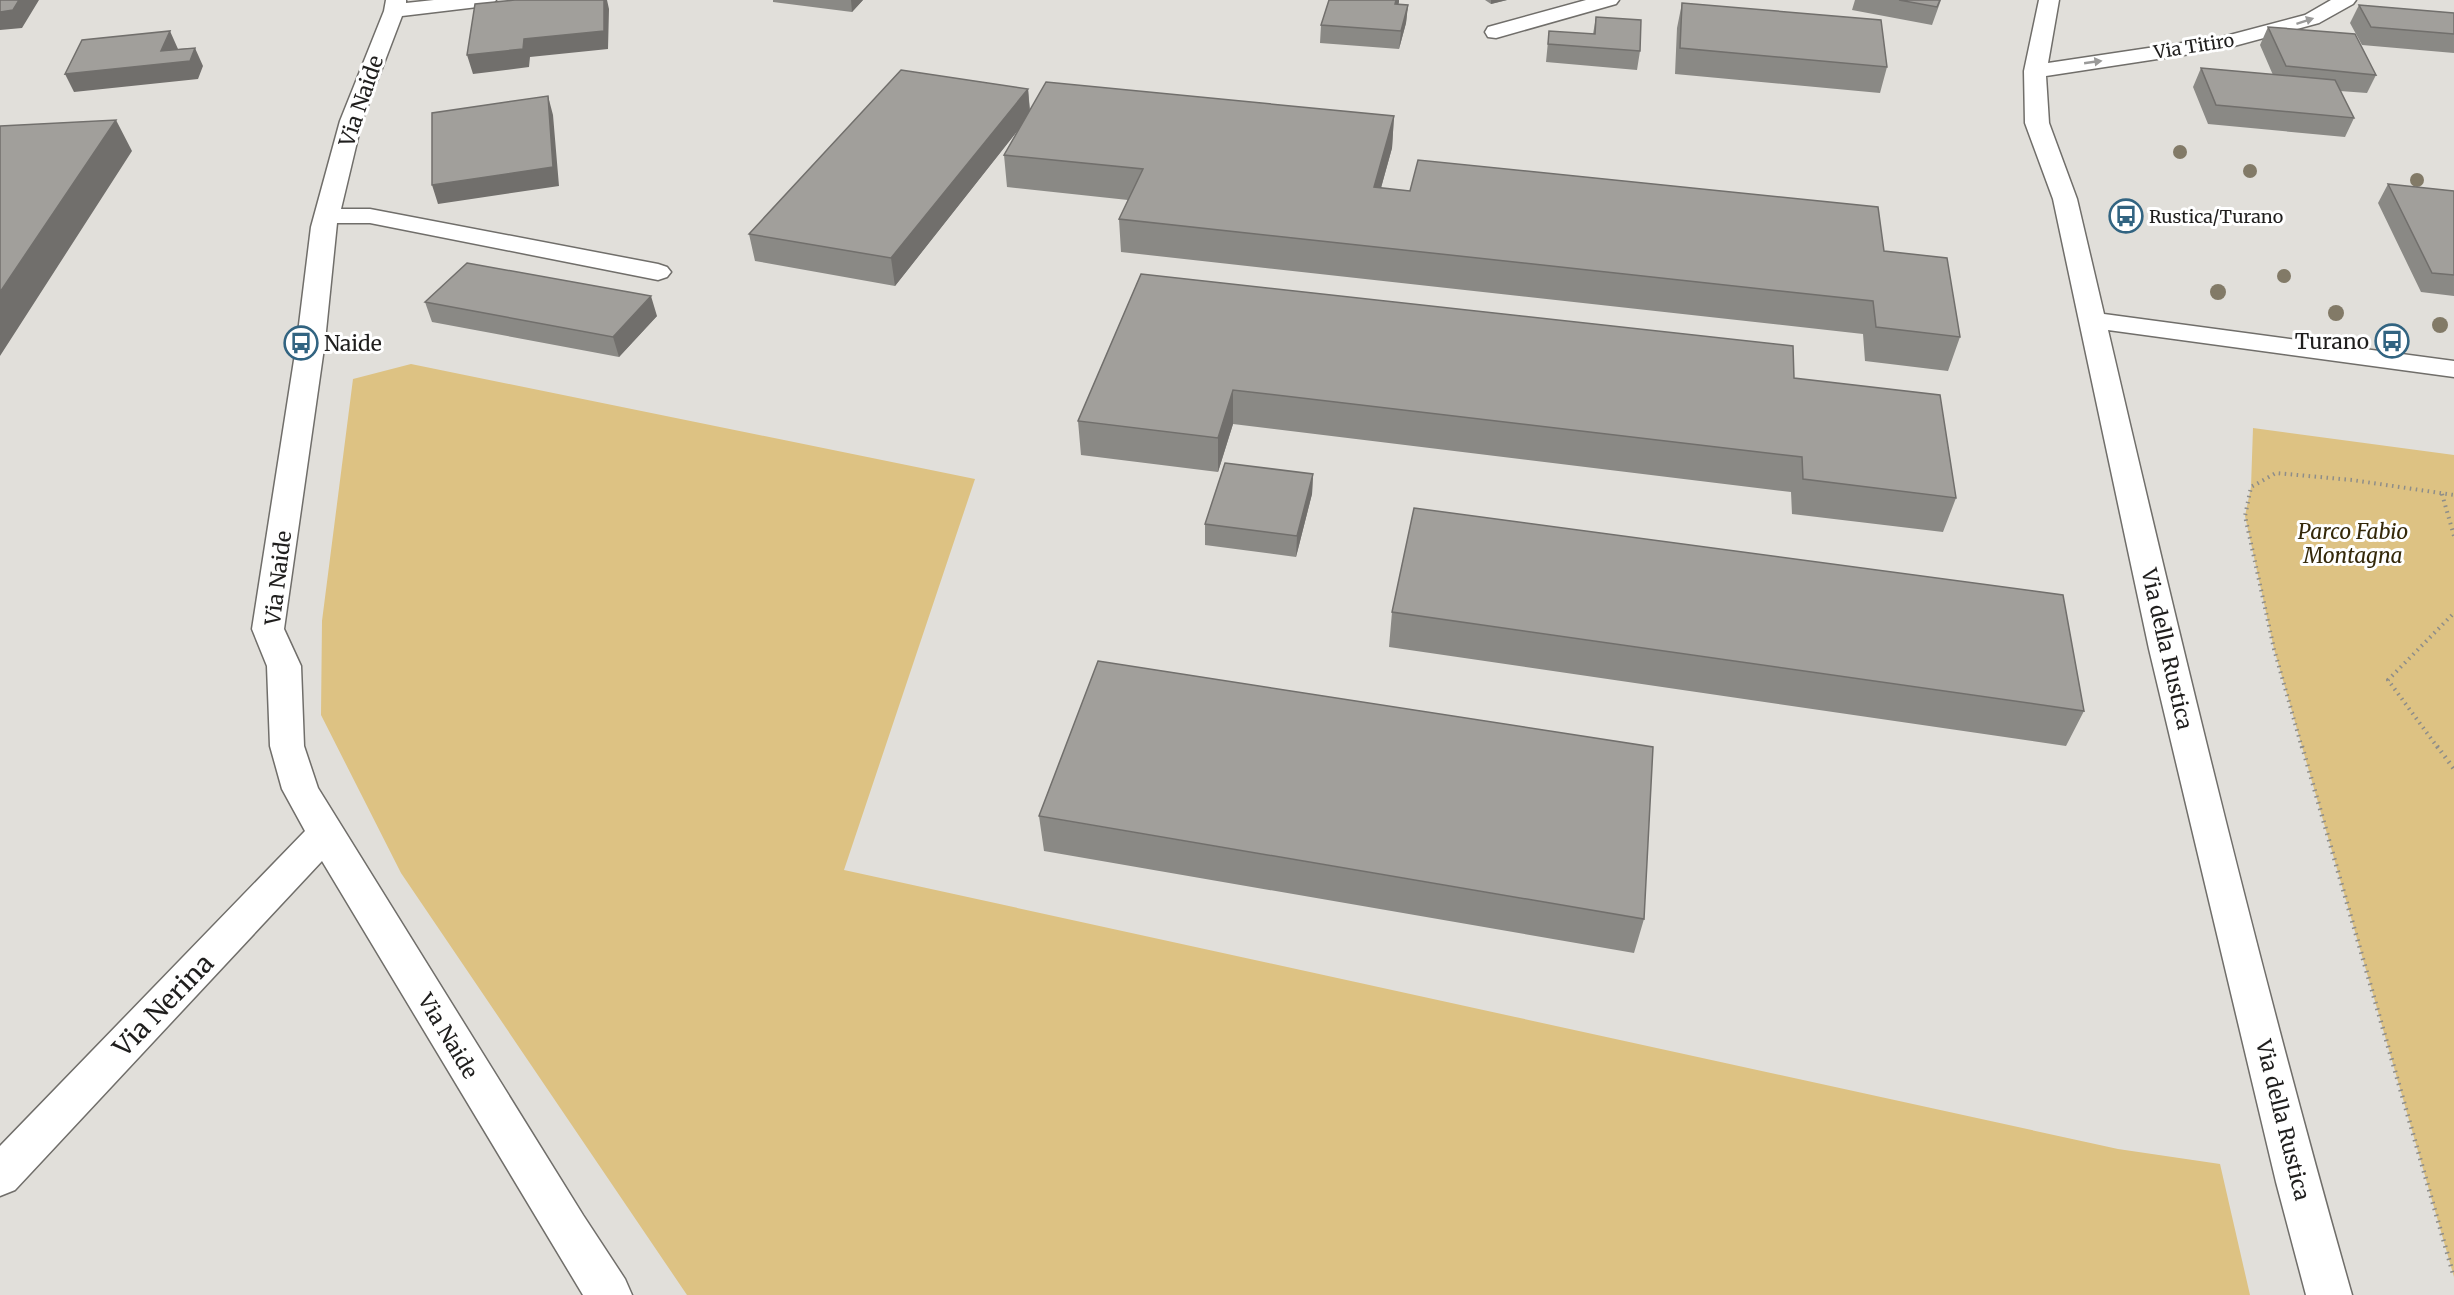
<svg xmlns="http://www.w3.org/2000/svg" width="2454" height="1295" font-family="Merriweather,serif">
<style>
.green{fill:#ddc283}
.lines{fill:none;stroke-linecap:round;stroke-linejoin:round}
.minor-casing{stroke:#706e6a;stroke-width:3}
.path-far1{stroke:#8e8d89;stroke-width:4;stroke-dasharray:1.5 4.5;stroke-linecap:butt}
.path{stroke:#8e8d89;stroke-width:4.5;stroke-dasharray:1.5 5;stroke-linecap:butt}
.minor{fill:#fff;fill-rule:evenodd}
.tree{fill:#827a67}
.wall{fill:#8a8985}
.shaded-wall{fill:#716f6c}
.building{fill:#a19f9b;stroke:#716f6c;stroke-width:1.5}
.oneway{fill:#9a9a99}
.labels{text-anchor:middle;dominant-baseline:central;stroke-width:6;stroke-linejoin:round;paint-order:stroke}
.far-street-label{font-size:18px;fill:#1f1e1d;stroke:#fff}
.far-poi-label{font-size:18px;fill:#1f1e1d;stroke:#fff;text-anchor:start}
.street-label{font-size:21px;fill:#1f1e1d;stroke:#fff}
.poi-label{font-size:21px;fill:#1f1e1d;stroke:#fff;text-anchor:end}
.park-label{font-size:21px;font-style:italic;fill:#342809;stroke:#fff}
.near-street-label{font-size:26px;fill:#1f1e1d;stroke:#fff}
</style>
<rect width="100%" height="100%" fill="#e1dfda"/>
<path class="green" d="M411,364l564,115 -131,391 1274,279 102,15 30,131h-1563l-286,-422 -80,-158 1,-94 31,-242z
M2253,428l201,27v822l-180,-628 -29,-133 6,-29z"/>
<g class="lines">
<g class="minor-casing">
<path id="minor" d="M386,0h20v3l28,-3h62l-3,4 -7,2 -84,10 -40,105 -21,88h29l288,55 9,3 4,5 -4,5 -9,3 -288,-57h-33l-12,118 -41,288 17,37 3,80 14,42 265,427 42,64 7,16h-49l-261,-434 -307,329 -15,6v-50l305,-315 -23,-42 -12,-43 -3,-80 -15,-37 45,-288 14,-114 29,-106 44,-110z
M1586,0h33l-3,4 -120,34 -8,-1 -3,-5 3,-5z
M2039,0h20l-11,63 174,-26 83,-22 26,-15h25l-3,4 -34,19 -96,26 -177,27 3,47 28,76 27,115 350,47v16l-346,-47c75,323 153,646 244,965h-46l-30,-113 -127,-533 -96,-450 -28,-76 -1,-52z"/>
</g>
<path class="path-far1" d="M2442,494l12,42
M2302,748l-28,-99 -29,-133 6,-29 25,-14 76,7 102,15
M2438,748l-50,-68 66,-67"/>
<path class="path" d="M2302,746l152,531
M2437,746l17,23"/>
<use href="#minor" class="minor"/>
</g>
<g class="tree">
<circle cx="2180" cy="152" r="7"/>
<circle cx="2250" cy="171" r="7"/>
<circle cx="2417" cy="180" r="7"/>
<circle cx="2284" cy="276" r="7"/>
<circle cx="2218" cy="292" r="8"/>
<circle cx="2336" cy="313" r="8"/>
<circle cx="2440" cy="325" r="8"/>
</g>
<path class="wall" d="M773,0h90l-11,12 -79,-10z
M1329,0h70l-1,5h10l-2,18 -7,26 -79,-6 1,-18z
M1485,0h22l-16,4z
M1855,0h86l-9,25 -80,-15z
M1682,3l205,64 -7,26 -205,-19 2,-46z
M2359,5l95,8v40l-92,-8 -12,-22z
M1596,17l44,34 -3,19 -91,-8 3,-31 44,3z
M2268,27l108,48 -9,18 -27,-2 14,27 -9,19 -137,-13 -15,-37 8,-19 72,7 -13,-30z
M1028,89l2,21 364,6 -2,32 -11,40 503,63 76,86 -12,34 -83,-10 -2,-27 -742,-82 -2,-33 9,-19 -121,-13 -3,-32 14,-25 -123,156 -140,-25 -6,-27z
M2388,184l66,7v105l-33,-4 -43,-89z
M1141,274l653,104 162,120 -13,34 -151,-18 -1,-22 -558,-68 -15,48 -137,-17 -3,-34z
M425,302l232,14 -38,41 -187,-35z
M1313,474l-1,20 -16,63 -91,-12v-21z
M1392,612l692,99 -18,35 -677,-99z
M1039,816l605,103 -10,34 -590,-102z"/>
<path class="shaded-wall" d="M19,0h20l-17,28 -22,2v-18z
M604,0h3l2,9 -1,40 -78,8 -1,10 -56,7 -6,-19 57,-16z
M851,0h12l-11,12z
M1396,0h3v2l-5,20z
M1491,0h16l-16,4z
M1408,5l-2,18 -7,26 2,-18z
M170,31l8,18 17,-1 8,18 -5,13 -124,13 -9,-18 96,-23z
M1028,89l2,26 -135,171 -4,-28z
M548,96l5,19 6,71 -121,18 -6,-19z
M1394,116l-2,32 -20,72 2,-33z
M116,120l16,31 -132,205v-64z
M651,296l6,20 -38,41 -6,-20z
M1233,390v34l-15,48v-34z
M1313,474l-1,20 -16,63 1,-21z"/>
<path class="building" d="M0,0h19l-6,10 -13,2z
M515,0h89v31l-80,8 -1,10 -56,6 8,-51z
M1329,0h67l-1,4 13,1 -7,26 -80,-6z
M1899,0h41l-3,7z
M1682,3l199,17 6,47 -207,-19z
M2359,5l95,8v21l-83,-7z
M1596,17l45,3 -1,31 -92,-7 1,-13 46,3z
M2268,27l87,7 21,41 -90,-9z
M170,31l-9,20 34,-3 -5,13 -125,13 17,-34z
M2201,68l134,12 19,38 -138,-13z
M901,70l127,19 -137,169 -142,-24z
M1046,82l348,34 -20,71 36,4 8,-31 460,47 6,44 63,7 13,79 -84,-10 -3,-26 -754,-82 24,-50 -139,-14z
M548,96l5,71 -121,18v-72z
M116,120l-116,172v-166z
M2388,184l66,7v84l-22,-2z
M467,263l184,33 -38,41 -188,-35z
M1141,274l652,72 1,32 146,17 16,103 -153,-19 -1,-22 -569,-67 -15,48 -140,-17z
M1225,463l88,11 -16,62 -92,-12z
M1414,508l649,87 21,116 -692,-99z
M1098,661l555,86 -9,172 -605,-103z"/>
<defs><path id="oneway-solid" d="M-6-.8H1V-3.2L6.5 0L1 3.2V.8H-6Z" transform="scale(1.5)"/></defs>
<g class="oneway">
<use href="#oneway-solid" transform="translate(2305 21) rotate(-18)"/>
<use href="#oneway-solid" transform="translate(2093 62) rotate(-8)"/>
</g>
<defs>
<g id="bus-ring" transform="scale(1.725)"><circle r="9.5" fill="#fff" stroke="#326481" stroke-width="1.5"/><path d="M-5-6H5V4H4V6H2V4H-2V6H-4V4H-5ZM-3.5-4V0h7V-4ZM-3.5 1.2v1.5H-2V1.2ZM2 1.2v1.5H3.5V1.2Z" fill="#326481"/></g>
</defs>
<g fill-rule="evenodd">
<use href="#bus-ring" x="2126" y="216"/>
<use href="#bus-ring" x="2392" y="341"/>
<use href="#bus-ring" x="301" y="343"/>
</g>
<g class="labels">
<g class="far-street-label">
<text transform="translate(2194 46) rotate(-9)">Via Titiro</text>
</g>
<g class="far-poi-label">
<text x="2149" y="216">Rustica/Turano</text>
</g>
<g class="street-label">
<text transform="translate(361 101) rotate(-71)">Via Naide</text>
<text transform="translate(278 578) rotate(-83)">Via Naide</text>
<text transform="translate(2167 649) rotate(77)">Via della Rustica</text>
<text transform="translate(448 1036) rotate(59)">Via Naide</text>
<text transform="translate(2283 1120) rotate(76)">Via della Rustica</text>
</g>
<g class="poi-label">
<text x="2369" y="341">Turano</text>
<text x="324" y="343" text-anchor="start">Naide</text>
</g>
<g class="park-label">
<text x="2353" y="531">Parco Fabio<tspan x="2353" dy="24">Montagna</tspan></text>
</g>
<g class="near-street-label">
<text transform="translate(163 1005) rotate(-46)">Via Nerina</text>
</g>
</g>
</svg>
